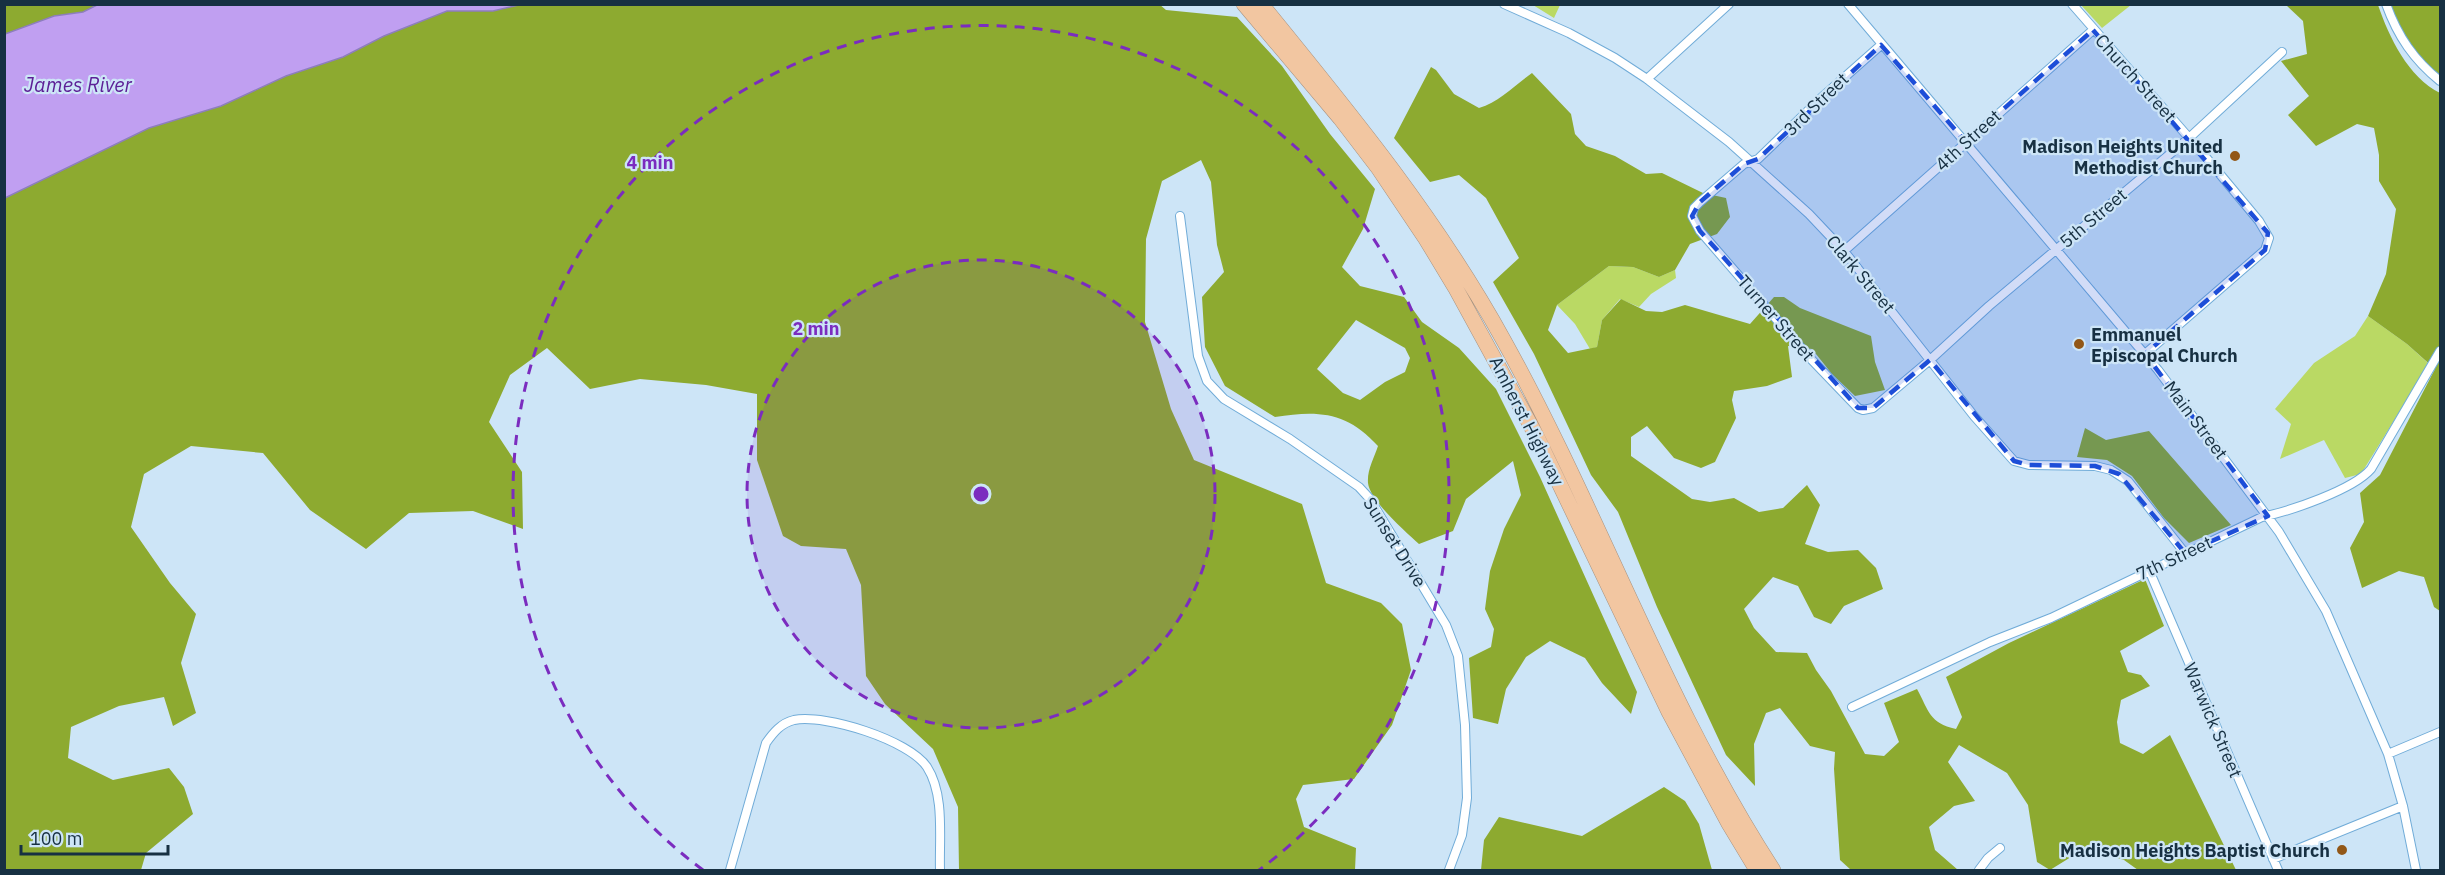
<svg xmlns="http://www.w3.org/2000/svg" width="2445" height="875" font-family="'IBM Plex Sans',sans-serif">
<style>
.green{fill:#bad964}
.forest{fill:#8daa30;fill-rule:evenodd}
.water{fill:#c09ff1;stroke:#8d7ebc;stroke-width:1.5}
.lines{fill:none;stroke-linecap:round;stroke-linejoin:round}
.minor-casing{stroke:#71acd8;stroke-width:10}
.motorway-casing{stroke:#a59280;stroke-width:16}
.minor{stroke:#fff;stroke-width:8}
.motorway{stroke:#f2c6a1;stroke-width:15}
.marked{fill:#1d4ed8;fill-opacity:0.2;stroke:#1d4ed8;stroke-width:4.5;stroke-dasharray:12 8;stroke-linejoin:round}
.ring{fill:none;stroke:#7b2cbf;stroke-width:3;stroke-dasharray:10 8}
.poi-dot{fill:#925717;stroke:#cde5f7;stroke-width:2}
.labels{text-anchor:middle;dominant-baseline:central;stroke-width:4.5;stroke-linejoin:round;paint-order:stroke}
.street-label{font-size:18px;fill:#173042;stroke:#cde5f7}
.poi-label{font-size:18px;font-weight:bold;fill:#173042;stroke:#cde5f7;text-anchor:end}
.water-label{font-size:20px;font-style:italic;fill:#5d2197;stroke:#cde5f7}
.centre{fill:#7b2cbf;stroke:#cde5f7;stroke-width:3}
.ring-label{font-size:18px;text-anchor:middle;font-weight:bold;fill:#7b2cbf;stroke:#cde5f7;stroke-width:4.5;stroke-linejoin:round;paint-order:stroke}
</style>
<rect width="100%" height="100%" fill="#cde5f7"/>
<path class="green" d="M1533,5h27l-6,13z
M2081,5h50l-29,23z
M1609,266l24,1 26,10 16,-7 1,8 -25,16 -12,13 -19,-8 -18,21 -5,27 -7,2 -15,-25 -18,-19z
M2368,316l39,28 22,20 -68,110 -16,4 -21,-38 -44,19 11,-35 -16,-15 39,-46 41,-27z"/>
<path class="forest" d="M519,4h640l7,6 71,7 45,49 48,68 45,55 -12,40 -21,38 18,19 44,11 18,25 37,26 37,41 44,88 97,215 -6,22 -29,-31 -17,-25 -35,-17 -24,16 -20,32 -8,35 -25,-6 -4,-60 22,-11 3,-18 -9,-20 5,-38 14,-42 17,-34 -8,-34 -47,38 -13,32 -34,13c-13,-12 -49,-43 -51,-61 -1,-13 6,-25 10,-37 -31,-34 -59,-36 -103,-29l-50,-31 -20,-39 -3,-50 22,-25 -7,-27 -6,-63 -10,-22 -39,21 -16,58 -1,83 26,87 23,51 108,44 24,79 55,20 21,21 9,46 -19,55 -38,54 -51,6 -7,14 8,28 52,21 -1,22h-396l-1,-63 -25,-58 -48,-45 -19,-28 -5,-91 -15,-36 -45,-3 -18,-10 -26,-76v-66l-51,-9 -66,-6 -50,10 -43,-41 -37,27 -21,47 33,50 1,57 -50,-18 -64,2 -43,36 -56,-39 -47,-57 -72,-7 -47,28 -13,53 39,56 26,31 -15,49 15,50 -23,13 -9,-29 -45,9 -48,21 -3,31 45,22 56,-12 15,19 9,27 -47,39 -5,17h-136v-672l144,-70 72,-22 65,-30 57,-19 41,-21 63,-25h46zM1356,320l49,28 5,10 -5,14 -20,10 -25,18 -17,-7 -26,-24z
M5,5h94l-16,7 -29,4 -49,18z
M2286,5h92c11,32 30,72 62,88v518l-6,-4 -10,-30 -25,-6 -37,17 -12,-40 14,-26 -4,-29 20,-18 55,-106 -28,-25 -39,-28 18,-42 10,-65 -17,-28v-26l-5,-27 -17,-4 -41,22 -28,-31 21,-19 -28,-35 26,-7 -4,-33z
M2391,5h49v71c-24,-20 -39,-42 -49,-71z
M1431,67l5,3 18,24 25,14c20,-6 35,-22 53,-35l39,41 4,20 11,12 29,10 31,18 16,-1 41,20 23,5 4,19 -13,17 -27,10 -15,26 -16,7 -26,-10 -24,-1 -52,39 -9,25 20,23 29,-6 5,-27 19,-21 25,12 16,1 23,-7 65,19 24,-27h10l16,11 71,28 4,26 10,28 -30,6 -23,-22 -20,-25 -24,-3 4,31 -25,9 -33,5 -2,9 4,18 -21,44 -14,6 -27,-10 -27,-32 -16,11v19l61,43 18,3 24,-4 25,14 24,-4 24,-23 13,20 -15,39 23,8 30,-2 18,18 7,21 -39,17 -13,18 -17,-7 -16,-31 -25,-9 -29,32 10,19 22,24 31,1 9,17 15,21 34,63 19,2 15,-14 -15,-39 33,-14c12,22 12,34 39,40l6,-12 -16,-40 63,-34 136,-64 19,47 -44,25 8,21 13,3 9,11 -29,14 -4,22 3,21 23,11 27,-19 66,135h-98l-14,-10 -35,-11 -18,8 -21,13 -13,-8 -9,-57 -21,-32 -48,-28 -11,17 27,39 -21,5 -25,21 6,23 23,20h-107l-11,-10 -6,-91 1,-17 -25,-6 -30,-38 -14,5 -12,31 1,42 -29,-31 -69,-148 -39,-95 -27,-37 -57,-121 -41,-72 26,-24 -33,-60 -27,-23 -29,7 -36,-44z
M2085,428l21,12 43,-9 82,94 -42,18 -25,-25 -32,-42 -25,-16 -30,-3z
M1664,787l21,14 14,23 13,46h-231l3,-30 15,-23 83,19z"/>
<path class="water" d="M99,4h420v1l-26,6h-46l-63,25 -41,21 -57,19 -65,30 -72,22 -144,70v-164l49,-18 29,-4z"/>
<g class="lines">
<g class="minor-casing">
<path id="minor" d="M1504,4l65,29 46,25 32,21 82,63 80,72 35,37 130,165 40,45 15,4 66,1 16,4 17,11 57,72
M1848,4l310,366 121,162 47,79 62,143 15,52 13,64
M2072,4l132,151 55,66 10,17 -4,12 -120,104
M2386,4c12,33 28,56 54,77
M1881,45l-60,53 -63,61 -14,5 -44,38 -6,6 -2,8 8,15 109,126 49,51 5,2 10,-2 57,-48 59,-54 200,-168 93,-86
M1647,79l82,-75
M1180,216l18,140 9,25 17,18 66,40 69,48 11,12 76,126 12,31 7,69 2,73 -5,37 -13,35
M1844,251l249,-221
M2149,570l129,300
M1852,707l138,-65 61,-24 211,-101c28,-6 91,-27 109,-48l69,-118
M2388,754l52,-22
M2273,859l130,-53
M730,870l36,-127c7,-10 15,-20 28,-23 32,-6 115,20 133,47 18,28 12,71 13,103
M1979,870l9,-12 12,-10"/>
</g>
<g class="motorway-casing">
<path id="motorway" d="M1244,4l96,114 39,51 47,70 29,48 82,150 132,275 59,110 29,48
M1261,4c88,108 176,215 243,337 96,173 161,363 269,529"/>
</g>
<use href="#minor" class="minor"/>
<use href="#motorway" class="motorway"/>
</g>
<path class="marked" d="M2093,30l175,203 -3,17 -120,104 123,162 -83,37 -66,-79 -24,-8 -66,-1 -15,-4 -84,-101 -57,48h-15l-158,-177 -8,-15 8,-14 44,-38 14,-5 123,-114 85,97z"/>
<circle cx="981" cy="494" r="234" fill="#7b2cbf" fill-opacity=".12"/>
<g class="ring">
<circle cx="981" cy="494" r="234"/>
<path d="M703 870A468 468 0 1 1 1259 870"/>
</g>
<g class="poi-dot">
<circle cx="2235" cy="156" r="6"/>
<circle cx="2079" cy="344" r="6"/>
<circle cx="2342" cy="850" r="6"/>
</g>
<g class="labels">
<g class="street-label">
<text transform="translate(2136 78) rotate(48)">Church Street</text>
<text transform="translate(1816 104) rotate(-44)">3rd Street</text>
<text transform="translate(1968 140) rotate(-42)">4th Street</text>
<text transform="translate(2093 218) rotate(-40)">5th Street</text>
<text transform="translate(1861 274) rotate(50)">Clark Street</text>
<text transform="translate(1776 318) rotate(49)">Turner Street</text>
<text transform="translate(2196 420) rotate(53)">Main Street</text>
<text transform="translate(1527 421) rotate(63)">Amherst Highway</text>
<text transform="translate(1395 542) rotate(58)">Sunset Drive</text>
<text transform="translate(2174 558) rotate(-25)">7th Street</text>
<text transform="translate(2213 720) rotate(67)">Warwick Street</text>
</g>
<g class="poi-label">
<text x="2223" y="146">Madison Heights United<tspan x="2223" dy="21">Methodist Church</tspan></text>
<text x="2091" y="334" text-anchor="start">Emmanuel<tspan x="2091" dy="21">Episcopal Church</tspan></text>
<text x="2330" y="850">Madison Heights Baptist Church</text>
</g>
<g class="water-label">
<text x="78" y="84">James River</text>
</g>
</g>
<circle cx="981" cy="494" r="9" class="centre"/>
<g class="ring-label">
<text x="650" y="169">4 min</text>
<text x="816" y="335">2 min</text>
</g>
<rect width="2445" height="875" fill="none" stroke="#173042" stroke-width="12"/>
<path d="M21 845v9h147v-9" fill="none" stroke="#173042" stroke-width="3"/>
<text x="30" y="845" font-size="18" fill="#173042" stroke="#cde5f7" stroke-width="4.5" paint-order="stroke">100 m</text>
</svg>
